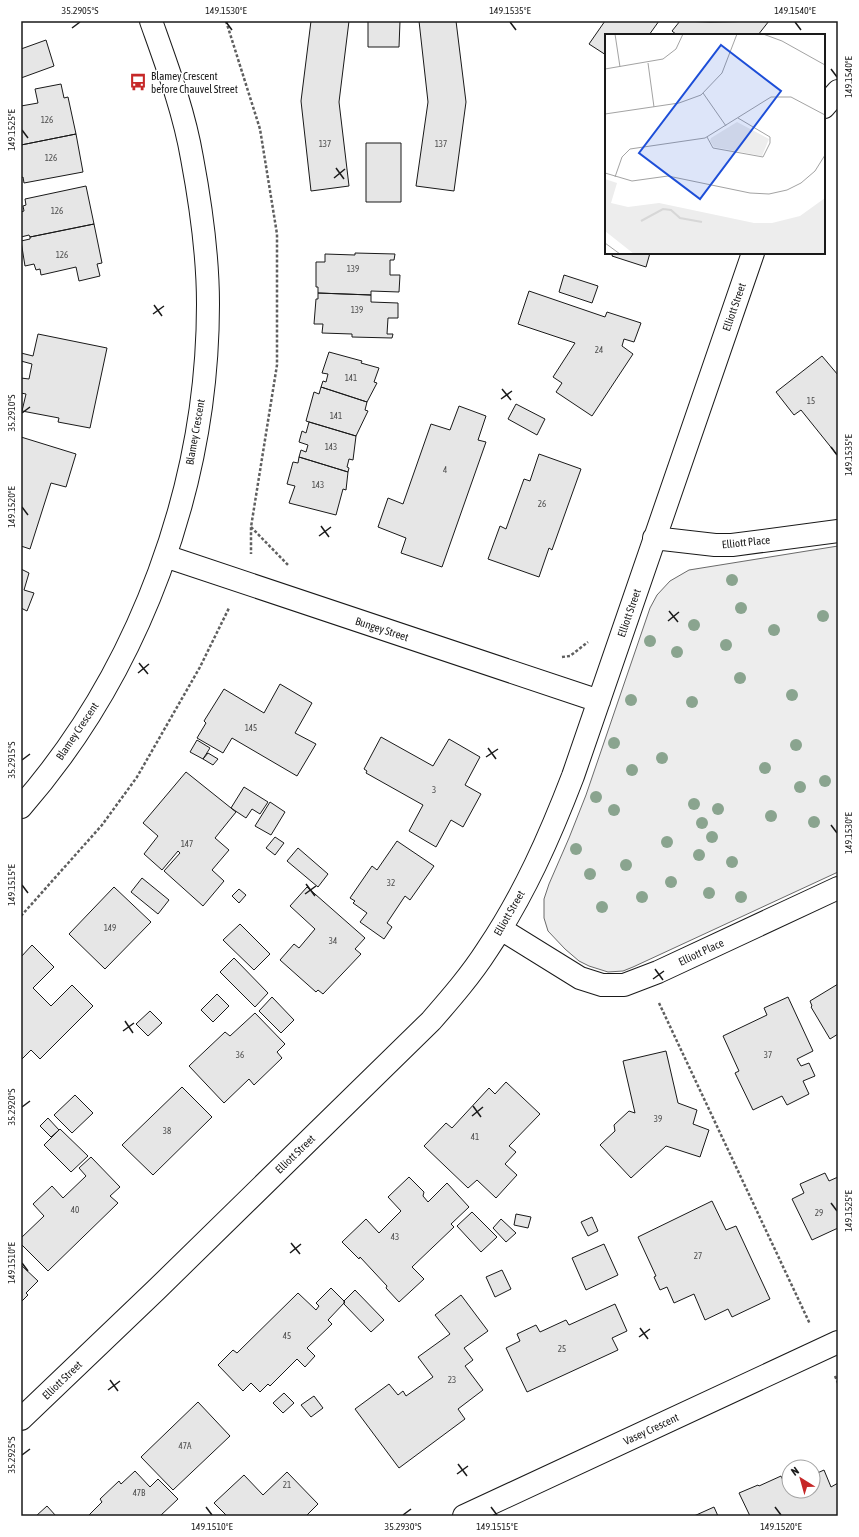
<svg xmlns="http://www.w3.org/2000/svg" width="859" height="1537" font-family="'Asap Condensed',sans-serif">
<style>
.built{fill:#ededed;stroke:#6a6a6a}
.building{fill:#e6e6e6;stroke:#1a1a1a}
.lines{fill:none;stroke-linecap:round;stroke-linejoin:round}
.minor-casing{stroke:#1a1a1a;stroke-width:24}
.path{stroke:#5f5f5f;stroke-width:2.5;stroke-dasharray:3 2;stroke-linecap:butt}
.minor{stroke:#fff;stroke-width:22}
.tree{fill:#8aa48f}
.ticks{fill:none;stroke:#1a1a1a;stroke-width:1.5}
.labels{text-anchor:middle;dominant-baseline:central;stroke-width:3;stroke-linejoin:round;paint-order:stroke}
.number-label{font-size:9px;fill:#4d4d4d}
.poi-label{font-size:11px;fill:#1a1a1a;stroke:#fff;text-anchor:start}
.street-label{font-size:11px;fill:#1a1a1a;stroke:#fff}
.inset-river{fill:none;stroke:#d7d7d7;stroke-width:2}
.inset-road{fill:none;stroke:#a3a3a3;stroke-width:1}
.view{fill:#1d4ed8;fill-opacity:0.15;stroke:#1d4ed8;stroke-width:2}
.inset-edge{fill:none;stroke:#1a1a1a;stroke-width:2}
.neatline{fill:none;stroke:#1a1a1a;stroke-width:1.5}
.ticks-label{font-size:10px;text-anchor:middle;fill:#1a1a1a}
</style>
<rect width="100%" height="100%" fill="#fff"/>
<path class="built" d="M838,546v326l-205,95 -10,4 -15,1 -19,-6 -10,-5 -14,-12 -17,-18 -4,-13v-19l5,-15 20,-46 17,-43 64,-187 7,-13 13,-14 19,-11z"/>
<path class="building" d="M311,21h38l-10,81 10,84 -38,5 -10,-90z
M368,21h32l-1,26h-31z
M419,21h37l10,81 -12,89 -38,-5 12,-84z
M605,21h54l-10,14h-43v20l-17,-11z
M680,21l31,1 58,-1 -11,14h-81l-5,-4z
M46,40l8,26 -33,12v-29z
M61,84l3,14 4,-1 8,37 -55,11v-39l17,-3 -3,-14z
M76,134l7,38 -59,11 -1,-6 -2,1v-33z
M366,143h35v59h-35z
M86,186l8,38 -64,13 -1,-2 -8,2v-25l3,-1 -1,-5 3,-1 -1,-6z
M94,224l8,39 -5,1 3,12 -21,5 -3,-14 -35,8 -1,-6 -4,1 -2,-6 -9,2 -4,-25 9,-2v-2z
M355,253l40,1 -1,6h-4v15h10l-1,17 -28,-1v4l-53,-2v-6h-2v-25h9v-8l30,1z
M613,253h37l-4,14 -34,-11z
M564,275l34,11 -6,17 -33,-11z
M529,291l76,26 2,-5 34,11 -7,19 -10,-3 -2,7 11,8 -41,62 -36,-24 6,-9 -9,-6 22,-34 -57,-19z
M318,293l53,2v7l27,1v15h-10l-1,16h6l-1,4 -40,-1v-3l-30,-1 1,-9h-9l2,-25h2z
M38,334l69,14 -17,80 -32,-6 1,-4 -37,-7 4,-17 -5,-1v-15l8,1 3,-15 -11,-3v-8l12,3z
M329,352l33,9 -1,2 18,5 -5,14 3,1 -10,19 -46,-15 2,-6 3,1 2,-8 -6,-1z
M822,356l16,19v81l-37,-46 -7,5 -18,-23z
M321,387l46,15 -2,8 3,1 -12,25 -50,-15 8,-29 5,2z
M516,404l29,15 -8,16 -29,-16z
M459,406l27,10 -8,24 8,2 -44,125 -41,-14 5,-15 -28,-11 10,-29 15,6 28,-80 19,6z
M309,422l47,14 -3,24 -4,-1 -2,8 2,1 -1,4 -49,-15 2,-7 5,2 2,-7 -9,-3 3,-11 4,2z
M21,437l55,17 -10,33 -15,-4 -21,66 -9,-3z
M539,454l42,15 -29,81 -3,-2 -10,29 -51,-18 12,-33 6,3 18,-50 6,2z
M299,457l49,15 -2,18 -3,-1 -7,26 -47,-12 6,-17 -8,-2 6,-22 5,1z
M21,569l8,4 -5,17 10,3 -7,18 -6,-3z
M280,684l32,19 -17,30 21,11 -19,32 -65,-38 -9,15 -26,-15 9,-15 -2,-2 20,-32 40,24z
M381,737l52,29 16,-27 31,18 -15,28 16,9 -18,33 -12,-7 -15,27 -27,-16 14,-26 -57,-32 1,-2 -3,-2z
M197,740l13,8 -7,11 -13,-7z
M208,753l10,6 -5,6 -10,-6z
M186,772l50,40 -21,26 14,12 -17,20 12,11 -21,25 -39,-35 16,-18 -2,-2 -16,19 -18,-16 14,-18 -15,-13z
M244,787l24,15 -8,12 -8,-5 -6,9 -15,-10z
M270,802l15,10 -14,23 -16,-9z
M275,837l9,6 -9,12 -9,-7z
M397,841l37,25 -24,34 -5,-4 -18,27 5,4 -8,12 -24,-17 7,-9 -14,-10 2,-2 -5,-3 22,-32 5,4z
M298,848l30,26 -10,13 -31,-26z
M142,878l27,22 -11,14 -27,-22z
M114,887l37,35 -46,47 -36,-35z
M307,887l58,51 -10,11 6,5 -38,40 -5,-4 -2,2 -36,-32 14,-16 5,4 16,-19 -25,-23z
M239,889l7,6 -7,8 -7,-7z
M240,924l30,30 -16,16 -31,-30z
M32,945l22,22 -21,21 18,18 21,-21 21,21 -53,53 -9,-9 -10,10v-103z
M234,958l34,35 -13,14 -35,-35z
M838,984v50l-8,5 -19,-32 1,-1 -2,-5z
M217,994l12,12 -16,16 -12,-12z
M272,997l22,23 -13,13 -22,-22z
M788,997l25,54 -16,8 4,7 8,-3 6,13 -12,5 6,13 -22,11 -5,-9 -29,14 -18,-37 4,-2 -16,-35 44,-21 -3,-7z
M150,1011l12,12 -14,13 -12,-12z
M255,1013l30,31 -8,8 5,6 -28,27 -5,-6 -25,24 -35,-37 36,-34 5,4z
M666,1051l12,52 19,7 -4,14 16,6 -9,27 -34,-11 -35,32 -31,-33 15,-14 -1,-6 15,-14 6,2 -12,-52z
M506,1082l34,32 -31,32 7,6 -11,12 12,11 -21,23 -19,-18 -9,8 -44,-42 22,-23 6,5 37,-40 6,6z
M182,1087l30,30 -59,58 -31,-30z
M75,1095l18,18 -21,20 -18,-18z
M48,1118l11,12 -8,7 -11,-11z
M60,1129l28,27 -17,16 -27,-27z
M91,1157l29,30 -10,9 8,7 -70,68 -27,-27v-6l23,-22 -11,-12 19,-18 11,12 23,-22 -7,-8z
M825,1173l4,8 9,-4v51l-26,12 -20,-41 12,-6 -4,-9z
M409,1177l15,15 -1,4 5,6 19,-19 22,24 -18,17 3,3 -42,40 12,12 -25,23 -13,-14 1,-2 -27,-29 -1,2 -17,-17 24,-23 13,14 22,-22 -13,-14z
M712,1201l14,29 10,-4 34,73 -38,18 -4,-8 -23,11 -11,-26 -20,9 -7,-16 -7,3 -6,-13 2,-1 -18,-39z
M472,1212l25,25 -16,15 -24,-26z
M516,1214l15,3 -3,11 -14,-3z
M592,1217l6,14 -10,5 -7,-14z
M501,1219l15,14 -10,9 -13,-14z
M604,1244l14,31 -32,15 -14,-32z
M21,1265l17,16 -12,12 2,2 -7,7z
M502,1270l9,19 -16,8 -9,-20z
M331,1288l14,14 -17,18 4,4 -25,24 8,8 -10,11 -8,-8 -27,27 -2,-2 -8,8 -9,-9 -8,8 -25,-26 15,-15 4,3 61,-60 18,17 3,-4 -3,-3z
M355,1290l29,30 -13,12 -27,-28v-3z
M461,1295l27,36 -24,17 9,12 -8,6 18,24 -25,19 7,10 -66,49 -44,-59 34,-25 9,11 5,-4 3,5 27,-19 -15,-20 32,-23 -15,-19z
M615,1304l12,27 -15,7 6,12 -91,42 -21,-44 14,-7 -3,-7 19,-9 4,7 26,-12 3,5z
M284,1393l10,10 -11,10 -10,-10z
M314,1396l9,12 -12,9 -10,-12z
M198,1402l32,34 -57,54 -32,-33z
M824,1470l7,17 7,-4v33h-88l-11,-23 19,-8 1,1 22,-10 5,11 3,-1v5h24v-16z
M135,1471l15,16 8,-8 20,20 -18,17h-70l-1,-1 13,-13 -2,-3 19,-18 2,3z
M287,1472l31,32 -12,12h-79l-13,-13 30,-28 19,20z
M47,1506l9,10h-20z
M714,1507l4,9h-24z"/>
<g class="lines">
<g class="minor-casing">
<path id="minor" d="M824,107l14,-16
M654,538l61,7h17l106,-14
M165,556l434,145
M21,807c119,-136 187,-322 187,-503 0,-48 -7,-98 -16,-146 -8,-47 -25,-92 -41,-137
M501,929l79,49 22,7h22l34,-13 180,-84
M21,1419l135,-129 275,-269c20,-23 40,-46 56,-71 37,-55 63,-114 86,-174l180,-523
M464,1516l374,-174"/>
</g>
<path class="path" d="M226,21l34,108 17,105v131l-26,162v27
M251,527l37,38
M562,657l8,-1 18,-14
M21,916l81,-91 35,-48 63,-110 29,-59
M659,1003l151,321
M835,1376l3,7"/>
<use href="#minor" class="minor"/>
</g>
<g class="tree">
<circle cx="732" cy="580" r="6"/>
<circle cx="741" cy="608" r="6"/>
<circle cx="823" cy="616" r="6"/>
<circle cx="694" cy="625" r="6"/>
<circle cx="774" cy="630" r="6"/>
<circle cx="650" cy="641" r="6"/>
<circle cx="726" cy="645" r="6"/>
<circle cx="677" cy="652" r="6"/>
<circle cx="740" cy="678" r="6"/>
<circle cx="792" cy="695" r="6"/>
<circle cx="631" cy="700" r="6"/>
<circle cx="692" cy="702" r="6"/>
<circle cx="614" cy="743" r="6"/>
<circle cx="796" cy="745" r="6"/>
<circle cx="662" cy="758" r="6"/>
<circle cx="765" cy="768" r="6"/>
<circle cx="632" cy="770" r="6"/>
<circle cx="825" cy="781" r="6"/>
<circle cx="800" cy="787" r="6"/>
<circle cx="596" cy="797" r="6"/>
<circle cx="694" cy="804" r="6"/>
<circle cx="718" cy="809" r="6"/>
<circle cx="614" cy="810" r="6"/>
<circle cx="771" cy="816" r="6"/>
<circle cx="814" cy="822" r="6"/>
<circle cx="702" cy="823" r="6"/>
<circle cx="712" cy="837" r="6"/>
<circle cx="667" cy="842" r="6"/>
<circle cx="576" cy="849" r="6"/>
<circle cx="699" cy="855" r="6"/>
<circle cx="732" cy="862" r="6"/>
<circle cx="626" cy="865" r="6"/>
<circle cx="590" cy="874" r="6"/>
<circle cx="671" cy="882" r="6"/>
<circle cx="709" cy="893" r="6"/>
<circle cx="642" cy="897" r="6"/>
<circle cx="741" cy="897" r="6"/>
<circle cx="602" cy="907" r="6"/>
</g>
<path class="ticks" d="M226,22l6,8M510,22l6,8M795,22l6,8M72,28l8,-6M831,69l6,8M22,130l6,8M336,168l8,11M334,178l11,-9M154,305l8,11M153,314l11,-8M502,389l9,11M501,399l11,-8M22,413l8,-6M831,447l6,8M22,507l6,8M321,526l8,11M319,536l12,-9M669,611l9,11M668,621l11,-9M139,663l9,11M138,673l11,-9M488,748l8,11M486,757l12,-8M22,760l8,-6M831,825l6,8M306,884l9,12M22,885l6,8M305,894l11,-8M655,969l8,11M653,979l11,-8M125,1021l8,12M123,1031l11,-8M473,1106l8,11M22,1107l8,-6M472,1116l11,-9M831,1203l6,8M291,1243l9,11M290,1253l11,-9M22,1263l6,8M640,1328l8,11M639,1337l11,-8M110,1380l8,11M108,1390l12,-9M22,1455l8,-6M458,1464l9,12M457,1474l11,-8M206,1507l6,8M491,1507l6,8M775,1507l6,8M403,1515l8,-6"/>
<defs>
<g id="bus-bare" transform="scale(1.38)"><path d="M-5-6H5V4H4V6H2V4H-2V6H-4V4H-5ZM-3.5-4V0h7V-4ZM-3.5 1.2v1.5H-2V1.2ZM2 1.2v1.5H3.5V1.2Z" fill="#c62828" stroke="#fff" stroke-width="2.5" paint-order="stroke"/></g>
</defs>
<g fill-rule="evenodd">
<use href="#bus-bare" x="138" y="82"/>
</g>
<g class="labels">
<g class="number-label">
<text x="47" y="120">126</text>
<text x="325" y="144">137</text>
<text x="441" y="144">137</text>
<text x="51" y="158">126</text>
<text x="57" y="211">126</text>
<text x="62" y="255">126</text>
<text x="353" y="269">139</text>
<text x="357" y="310">139</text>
<text x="599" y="350">24</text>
<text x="351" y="378">141</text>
<text x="811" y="401">15</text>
<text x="336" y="416">141</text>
<text x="331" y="447">143</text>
<text x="445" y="470">4</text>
<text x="318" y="485">143</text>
<text x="542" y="504">26</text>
<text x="251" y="728">145</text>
<text x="434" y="790">3</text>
<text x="187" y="844">147</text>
<text x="391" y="883">32</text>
<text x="110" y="928">149</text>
<text x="333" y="941">34</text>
<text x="240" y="1055">36</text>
<text x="768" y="1055">37</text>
<text x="658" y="1119">39</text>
<text x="167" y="1131">38</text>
<text x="475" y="1137">41</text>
<text x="75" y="1210">40</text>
<text x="819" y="1213">29</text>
<text x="395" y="1237">43</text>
<text x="698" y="1256">27</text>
<text x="287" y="1336">45</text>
<text x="562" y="1349">25</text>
<text x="452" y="1380">23</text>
<text x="185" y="1446">47A</text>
<text x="287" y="1485">21</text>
<text x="139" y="1493">47B</text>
</g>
<g class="poi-label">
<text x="151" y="76">Blamey Crescent<tspan x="151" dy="13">before Chauvel Street</tspan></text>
</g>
<g class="street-label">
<text transform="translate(734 307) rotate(-71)">Elliott Street</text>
<text transform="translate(195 432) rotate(-80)">Blamey Crescent</text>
<text transform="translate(746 542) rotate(-6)">Elliott Place</text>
<text transform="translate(629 613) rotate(-71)">Elliott Street</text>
<text transform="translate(382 629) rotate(18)">Bungey Street</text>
<text transform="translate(77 731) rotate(-56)">Blamey Crescent</text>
<text transform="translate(509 913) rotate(-60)">Elliott Street</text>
<text transform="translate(701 952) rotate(-25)">Elliott Place</text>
<text transform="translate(295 1154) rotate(-44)">Elliott Street</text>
<text transform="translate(62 1380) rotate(-44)">Elliott Street</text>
<text transform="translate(651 1429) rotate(-25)">Vasey Crescent</text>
</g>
</g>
<g transform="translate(605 34)">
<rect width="220" height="220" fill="#fff"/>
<path d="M132,88l32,17 -7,17 -48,-9 -4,-6 1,-3zM0,145l12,4 -6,20 17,4 31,-4 95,20h18l28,-7 25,-18v56h-191l-29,-23z" fill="#ededed"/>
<path class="inset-river" d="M36,187l22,-12 8,1 9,8 22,4"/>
<path class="inset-road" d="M10,0l5,33M158,0l19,7 43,24M43,29l6,44M0,35l58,-10 13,-10 7,-15M98,59l23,33M0,80l74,-11 22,-8 21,-22 15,-39M102,103l6,11 50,9 7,-14v-6l-32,-19M0,139l27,8 36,-5 82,17 19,1 18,-4 14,-7 14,-12 10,-16M10,143l7,-20 8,-8 75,-11 66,-41h20l34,18M0,209l15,11"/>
<path class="view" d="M116,11l60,46 -81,108 -61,-46z"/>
<rect width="220" height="220" class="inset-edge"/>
</g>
<rect width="859" height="1537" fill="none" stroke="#ffffff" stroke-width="44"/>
<g transform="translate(801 1479) rotate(323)"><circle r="19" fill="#ffffff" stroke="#a3a3a3"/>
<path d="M0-3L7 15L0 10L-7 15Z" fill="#c62828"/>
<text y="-6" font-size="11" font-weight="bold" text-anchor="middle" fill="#1a1a1a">N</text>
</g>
<rect x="22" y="22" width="815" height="1493" class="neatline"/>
<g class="ticks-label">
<text x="80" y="14">35.2905°S</text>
<text x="226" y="14">149.1530°E</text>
<text x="510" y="14">149.1535°E</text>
<text x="795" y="14">149.1540°E</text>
<text transform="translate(848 77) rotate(-90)" y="4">149.1540°E</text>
<text transform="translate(11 130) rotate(-90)" y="4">149.1525°E</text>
<text transform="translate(11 413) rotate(-90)" y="4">35.2910°S</text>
<text transform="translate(848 455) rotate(-90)" y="4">149.1535°E</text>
<text transform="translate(11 507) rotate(-90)" y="4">149.1520°E</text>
<text transform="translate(11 760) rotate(-90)" y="4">35.2915°S</text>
<text transform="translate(848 833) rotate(-90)" y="4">149.1530°E</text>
<text transform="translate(11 885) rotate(-90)" y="4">149.1515°E</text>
<text transform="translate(11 1107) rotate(-90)" y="4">35.2920°S</text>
<text transform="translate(848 1211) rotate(-90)" y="4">149.1525°E</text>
<text transform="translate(11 1263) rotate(-90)" y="4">149.1510°E</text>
<text transform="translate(11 1455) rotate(-90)" y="4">35.2925°S</text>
<text x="212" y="1530">149.1510°E</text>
<text x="403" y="1530">35.2930°S</text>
<text x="497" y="1530">149.1515°E</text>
<text x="781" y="1530">149.1520°E</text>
</g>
</svg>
